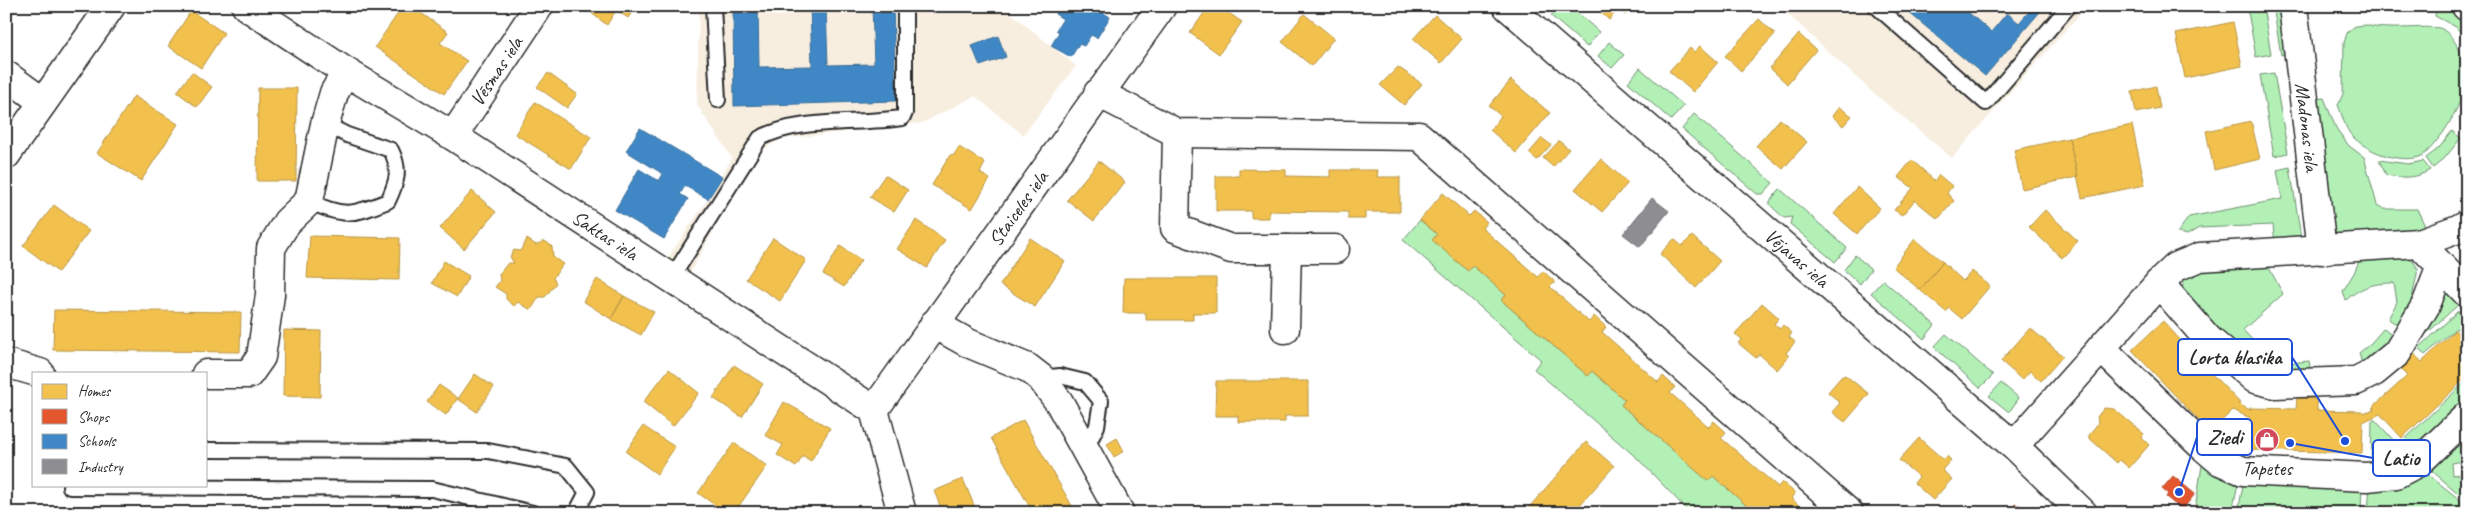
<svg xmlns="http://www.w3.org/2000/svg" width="2473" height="519" font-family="Caveat,sans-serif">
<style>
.built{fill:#f7eee0}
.green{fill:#b2f0b6;stroke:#6e8e70}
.homes{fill:#f2c14e;stroke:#b69444}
.shops{fill:#e4572e;stroke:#ac4a2d}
.schools{fill:#3f88c5;stroke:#396c97}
.industry{fill:#8d8d92;stroke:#707073}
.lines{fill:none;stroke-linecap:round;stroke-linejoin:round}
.service-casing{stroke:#2b2b2b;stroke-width:18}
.minor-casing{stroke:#2b2b2b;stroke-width:31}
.service{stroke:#fff;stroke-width:14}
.minor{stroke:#fff;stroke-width:28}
.labels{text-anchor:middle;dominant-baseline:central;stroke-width:5;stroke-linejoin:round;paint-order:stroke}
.street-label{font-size:20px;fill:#2b2b2b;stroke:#fff}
.poi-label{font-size:20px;fill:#2b2b2b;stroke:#fff}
.leader{fill:none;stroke:#1d4ed8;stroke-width:2}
.callout-dot{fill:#1d4ed8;stroke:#fff;stroke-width:2}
.callout{fill:#fff;stroke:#1d4ed8;stroke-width:2}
.callout-label{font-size:21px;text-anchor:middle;font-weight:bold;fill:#2b2b2b}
</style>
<rect width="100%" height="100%" fill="#fff"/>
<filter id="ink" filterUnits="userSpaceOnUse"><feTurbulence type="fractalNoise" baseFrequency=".02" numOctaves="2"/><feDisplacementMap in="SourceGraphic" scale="10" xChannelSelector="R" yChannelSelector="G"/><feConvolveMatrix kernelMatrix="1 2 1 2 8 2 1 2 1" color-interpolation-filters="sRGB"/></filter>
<g filter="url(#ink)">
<path class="built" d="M699,6h303l74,60 -53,69 -48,-39 -53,27 -140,16 -26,14 -66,120 -23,-14 41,-60 24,-41 -35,-53z
M1779,6h308l-135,152 -81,-67z"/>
<path class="green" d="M1559,6h11l29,26 -12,15 -36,-31z
M2247,6h16l8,48 -15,3z
M2273,6h8l5,45 -2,3 -3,1z
M2436,6l16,2 15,9v23l-11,-13 -21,-11z
M2366,25c20,7 67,-1 76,4 8,5 12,11 17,20 14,29 1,58 -16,84 -6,7 -15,21 -24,24 -22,6 -51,-5 -67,-21 -7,-7 -10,-22 -14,-31l5,-11 1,-51 3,-10 8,-7z
M1609,42l15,13 -12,13 -14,-12z
M1640,68l44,38 -13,14 -43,-38z
M2274,73l14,80 -14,3 -14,-81z
M2324,98l12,30 13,18 15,11 13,48 7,4h33l9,19 -89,11 -4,-11 -17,-129z
M1694,114l79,69 -10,11h-6l-75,-65z
M2452,131l9,7 -17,21 -11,9 -7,-10 13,-10z
M2379,160l29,4 15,-3 7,9c-15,9 -28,8 -44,5z
M2290,167l12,77h-27l-2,-19 -74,3 -12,7 -10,-2 12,-16 93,-18 -5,-29z
M1780,189l67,59 -12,14 -45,-38 2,-7 -8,1 -14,-13v-4z
M1420,220l17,14 -4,6 35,31 5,-5 33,29 -5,5 87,76 4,-5 33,29 -4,5 87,76 5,-5 33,29 -5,5 4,3h-55l-52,-54 -104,-90 7,-9 -138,-120z
M1855,255l16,14 -11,15 -16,-14z
M2410,256l8,13 -7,34 -11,23 -12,-7 9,-17 -3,-19c-20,0 -32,3 -48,17l-3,-9 11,-18 6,-14z
M2218,263l49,1 16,30 -40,36 18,19 -5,14 -62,-57 -12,-19 4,-12z
M1883,280l52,45 -11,14 -53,-46z
M2445,291l14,13 -46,42z
M2458,311l9,9v19l-11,-11 -31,27 -6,-7z
M2384,328l10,8 -16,18 -16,10 -3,-11 12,-10z
M1946,334l47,41 -13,13 -46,-41z
M2268,357l21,6 20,-2 2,10 -26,1 -21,-6z
M2467,380v28l-50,47 -14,-14z
M2001,383l18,15 -10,14 -20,-16z
M2372,420h3l35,38 -39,12z
M2467,425v23l-5,1 1,12 -12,2 1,12 15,-2 -2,26 -40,-34z
M2203,459l36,19 -7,35h-29l-7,-10z
M2421,469l43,34 -7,10h-89l2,-30z
M2244,479l118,5 -1,29h-123z"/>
<path class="homes" d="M403,6h8l37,26 -8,11 27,18 -23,33 -69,-47z
M582,6h54l-8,12 -12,-8 -9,15z
M1209,6l8,5 3,-4 22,15 -23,32 -29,-21z
M1594,6h38l-7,9 -7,-6 -9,11z
M191,11l33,22 -23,35 -33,-22z
M1304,14l30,24 -22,28 -30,-24z
M1435,15l27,24 -21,24 -28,-24z
M1759,19l16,15 -34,37 -16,-15z
M2233,22l9,44 -57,12 -9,-44z
M1799,34l17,16 -29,34 -17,-16z
M1700,46l18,16 -25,30 -24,-21 21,-23 4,4z
M1398,67l24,17 -18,21 -24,-20z
M192,72l20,15 -15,20 -20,-15z
M548,73l29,21 -10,14 -30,-21z
M1511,80l39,33 -34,40 -26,-23 11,-14 -12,-10z
M2156,86l4,22 -24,5 -4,-21z
M258,88h39l-1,93h-39z
M134,96l44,28 -37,57 -44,-28z
M535,102l56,35 -20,32 -56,-35z
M1839,107l13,9 -9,10 -11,-10z
M1780,119l27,23 -24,27 -27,-23z
M2251,121l9,38 -46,11 -8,-39z
M2132,125l13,60 -63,13 -13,-60z
M1542,138l9,7 -14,15 -8,-7z
M2069,138l9,39 -56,12 -8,-39z
M1559,141l10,8 -16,18 -10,-9z
M959,147l26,16 -5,10 10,6 -18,30 -40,-24 18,-30 3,1z
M1601,159l27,24 -26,29 -27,-23z
M1912,160l23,21 4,-6 13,11 -5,7 7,8 -16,18 -23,-19 -13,15 -8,-5 19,-22 -15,-11z
M1099,161l26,21 -31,39 -27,-21z
M1239,169l47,1v6l44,1v-7h48l-1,7h23v35h-35v7h-17v-7l-79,-1v7h-18v-7h-35v-35h23z
M885,175l23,15 -14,22 -24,-15z
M1857,187l23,21 -23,26 -23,-20z
M472,191l24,21 -32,37 -24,-21z
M1443,193l26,23 5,-5 13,11 -5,6 56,49 5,-6 12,11 -5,5 39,35 5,-6 12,11 -4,5 56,50 5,-6 12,11 -5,6 39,34 5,-6 12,11 -5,6 57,49 4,-5 13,11 -4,5 16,15h-62l-4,-3 5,-5 -33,-29 -5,5 -87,-76 4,-5 -33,-29 -4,5 -87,-76 5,-5 -33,-29 -5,5 -36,-31 5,-6 -17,-14z
M54,205l35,26 -31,41 -35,-26z
M2045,210l33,31 -16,17 -33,-31z
M916,220l29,20 -18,28 -30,-19z
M310,236l90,2 -1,42 -92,-2z
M1692,236l28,25 -24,27 -36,-34 14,-15 8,7z
M773,238l33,22 -26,41 -34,-22z
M1030,238l35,23 -30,46 -35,-22z
M527,239l9,6 8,-4 4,2 4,4 1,10 10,7 -10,14 3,5 -11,14h-6l-8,13 -13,-8 -4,4 -8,-7v-5l-11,-7 5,-6 -1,-7 9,-11h6l-4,-6 4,-7 6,1z
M1915,239l28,23 -23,28 -27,-23z
M840,246l21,14 -17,27 -21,-13z
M444,261l25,15 -12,21 -25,-14z
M1943,262l20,19 9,-10 18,15 -28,33 -13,-11 -3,4 -26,-22z
M1124,278h92v35h-23v7h-47v-7h-23z
M597,279l27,17 -13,23 -28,-18z
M624,296l30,16 -13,23 -30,-16z
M1762,303l17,15 -5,6 6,5 3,-4 9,8 -3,4 6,5 -9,11 3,3 -12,14 -18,-16 -3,4 -18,-15 4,-4 -7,-5z
M54,310l187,2 -1,40 -187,-2z
M2163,321l31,34 8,-8 14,15 -8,8 32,33 -2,1 12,6v-2l46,1 1,-11 20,1v11l46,1v2l12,-4 -2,-2 34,-31 -8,-8 15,-14 8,8 33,-32 12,12v35l-65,61 -22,-24 -17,8 -1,31 -113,-3 1,-32 -17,-8 -23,22 -78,-82z
M2030,328l33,28 -22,25 -11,-10 -8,9 -21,-19z
M284,330l37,1 -1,66 -37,-1z
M734,365l29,19 -21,33 -29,-19z
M669,369l30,24 -26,33 -30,-24z
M475,374l19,13 -17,25 -19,-13z
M1845,375l24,19 -24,28 -13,-10 8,-9 -12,-11 13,-15z
M1216,381h92v35h-23v6h-47v-6h-23z
M439,385l19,13 -12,17 -19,-13z
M784,402l46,26 -19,33 -8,-5 -7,11 -19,-12 6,-10 -18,-10z
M2104,408l10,1 30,25 -3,3 8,8 -20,23 -9,-8 -3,3 -29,-26 10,-14 -1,-6z
M1023,420l53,93h-43l-42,-75z
M643,426l32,21 -18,27 -31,-22z
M1117,438l7,13 -10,6 -7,-13z
M1919,438l25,22 3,-4 4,4 -9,10 10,9 -19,21 -19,-17 5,-6 -20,-17z
M1586,442l28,24 -41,47h-49z
M734,443l33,23 -33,47h-8l-28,-20z
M963,479l13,31 -7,3h-26l-9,-22z"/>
<path class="shops" d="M2173,476l22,18 -13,16 -16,-13 2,-3 -6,-5z
M2015,504l13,4 -2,5h-13z"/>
<path class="schools" d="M733,6h25l1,61 53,-1 -2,-60h16l2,59 46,-1 -2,-58h21l3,95 -162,5z
M1060,6h32l18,11 -13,21 -6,-3 -7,11 -5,-2 -8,13 -20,-11 8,-14 -3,-2 7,-11 -8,-5z
M1901,6h60l30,26 16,-19 12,10 13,-15 -2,-2h15l-60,70z
M998,36l8,21 -26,9 -8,-20z
M640,128l82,49 -14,22 -23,-13 -5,8 8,5 -24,40 -49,-29 24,-41 20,12 4,-7 -37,-23z"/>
<path class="industry" d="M1652,198l17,13 -29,36 -17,-13z"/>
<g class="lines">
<g class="service-casing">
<path id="service" d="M713,6l5,94
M1876,6l110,97 83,-97
M309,201c34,17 44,14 79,0 9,-19 13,-31 3,-51l-44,-15 -22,-11
M671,279l89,-141c42,-21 95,-13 142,-20l3,-5v-107
M1041,378l19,-2 25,6 16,19 -4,25 -12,25
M206,450l282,1 78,15 21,26 -11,21
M70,485v2l362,2 101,24"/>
</g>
<g class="minor-casing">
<g id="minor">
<path id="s1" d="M246,6l100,66 107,64 421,274 28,103"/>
<path id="s2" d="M1507,6l507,440 69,67"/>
<path id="s3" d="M2293,6l29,244"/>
<path d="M2466,6l1,1"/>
<path d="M6,75l37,27"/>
<path d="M1098,93l79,40 242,3 430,377"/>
<path d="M1177,133l-2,95 56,21h104"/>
<path id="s4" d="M453,136l86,-130"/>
<path d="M6,155l105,-149"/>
<path d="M2419,243l39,-14 9,-5"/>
<path d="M2159,283l49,56 47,40 20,5 81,-3 18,-9 23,-19 29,-48 15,-39"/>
<path d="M934,324l34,19 60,25 13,10 18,24 61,111"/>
<path d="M1285,329l2,-80"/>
<path d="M2101,348l99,96 20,17 23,10 124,6 29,-3 23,-12 48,-46"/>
<path d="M6,363l34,10"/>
<path d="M206,374h43l12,-17 9,-62 1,-47 16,-26 22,-21 16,-77 9,-31 12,-21"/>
<path id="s5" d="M874,410l288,-404"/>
<path d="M2014,446l145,-163 17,-16 24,-10 219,-14 48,50"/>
</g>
</g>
<use href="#service" class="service"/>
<use href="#minor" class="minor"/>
</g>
</g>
<defs>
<g id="shop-disc" transform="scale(1.25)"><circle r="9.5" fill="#d1495b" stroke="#fff"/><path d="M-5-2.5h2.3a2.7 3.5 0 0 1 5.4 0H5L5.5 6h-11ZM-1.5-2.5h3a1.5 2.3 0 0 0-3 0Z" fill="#fff"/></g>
</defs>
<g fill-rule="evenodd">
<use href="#shop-disc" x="2267" y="440"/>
</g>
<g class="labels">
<g class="street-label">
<text stroke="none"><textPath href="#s4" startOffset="78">Vēsmas iela</textPath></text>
<text stroke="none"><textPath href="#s3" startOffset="122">Madonas iela</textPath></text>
<text stroke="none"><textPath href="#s5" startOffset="248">Staiceles iela</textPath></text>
<text stroke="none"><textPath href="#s1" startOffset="426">Saktas iela</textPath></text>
<text stroke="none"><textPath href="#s2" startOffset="384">Vējavas iela</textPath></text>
</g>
<g class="poi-label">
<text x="2267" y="468">Tapetes</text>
</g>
</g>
<path class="leader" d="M2345 441L2292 357M2179 492L2197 437M2290 443L2373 458"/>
<g class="callout-dot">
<circle cx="2345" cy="441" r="5"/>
<circle cx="2179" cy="492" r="5"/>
<circle cx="2290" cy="443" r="5"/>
</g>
<g class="callout">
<rect x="2178" y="339" width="114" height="36" rx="5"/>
<rect x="2197" y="419" width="55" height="36" rx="5"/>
<rect x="2373" y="440" width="57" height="36" rx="5"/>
</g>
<g class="callout-label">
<text x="2235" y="364">Lorta klasika</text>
<text x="2225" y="444">Ziedi</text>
<text x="2401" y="465">Latio</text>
</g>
<rect width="2473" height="519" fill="none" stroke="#fff" stroke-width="25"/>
<rect x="12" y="12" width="2448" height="494" fill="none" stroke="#2b2b2b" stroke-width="2" filter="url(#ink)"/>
<rect x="32" y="372" width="175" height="115" fill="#ffffff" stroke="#aaaaaa"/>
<rect x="42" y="384" width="25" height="15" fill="#f2c14e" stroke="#aaaaaa"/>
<text x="78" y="396" font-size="15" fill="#2b2b2b">Homes</text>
<rect x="42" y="409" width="25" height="15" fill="#e4572e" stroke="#aaaaaa"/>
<text x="78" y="422" font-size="15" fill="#2b2b2b">Shops</text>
<rect x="42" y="434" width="25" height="15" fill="#3f88c5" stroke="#aaaaaa"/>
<text x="78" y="446" font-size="15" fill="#2b2b2b">Schools</text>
<rect x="42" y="459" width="25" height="15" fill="#8d8d92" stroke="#aaaaaa"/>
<text x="78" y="472" font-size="15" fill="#2b2b2b">Industry</text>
</svg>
